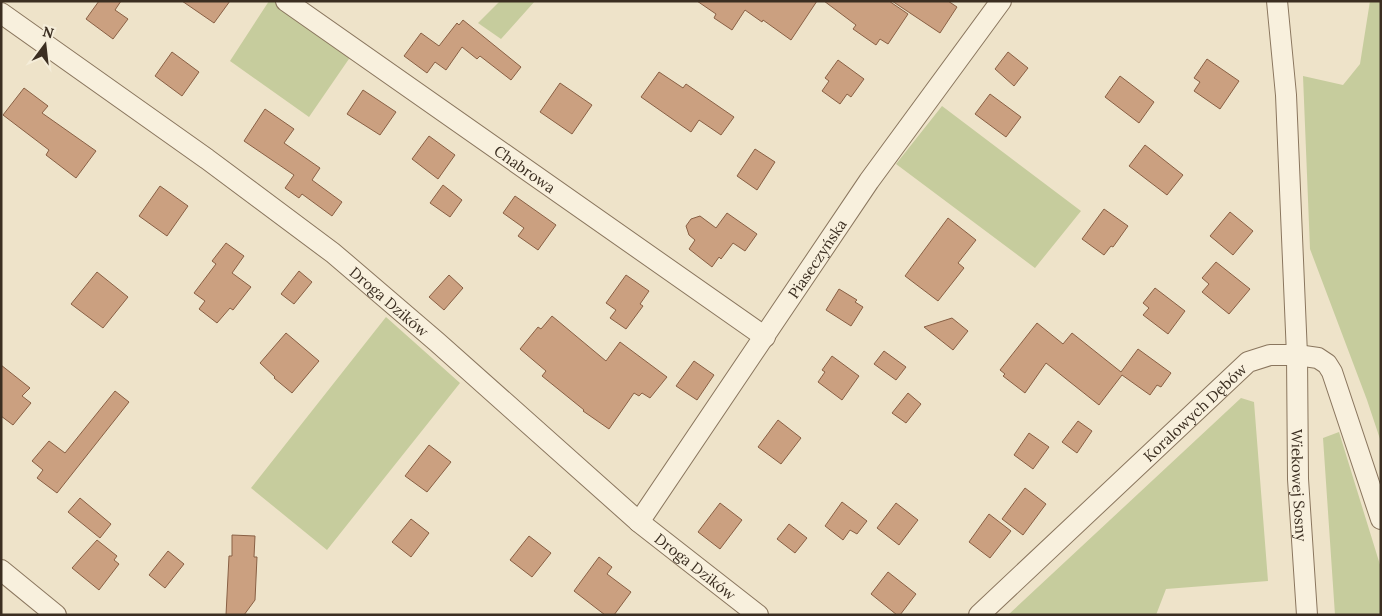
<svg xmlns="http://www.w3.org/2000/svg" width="1382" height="616" font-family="Lora,serif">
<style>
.green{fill:#c6cc9d}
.building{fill:#cba080;stroke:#896044}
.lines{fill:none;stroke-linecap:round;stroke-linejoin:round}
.minor-casing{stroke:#8a765e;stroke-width:22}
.minor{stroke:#f8f0dd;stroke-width:20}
.labels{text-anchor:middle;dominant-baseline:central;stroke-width:4;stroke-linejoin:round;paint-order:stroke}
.street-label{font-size:15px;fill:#3b2e21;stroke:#f5edd9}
</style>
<rect width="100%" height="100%" fill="#eee3c9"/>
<path class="green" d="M269,1h6l78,52 -44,64 -79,-56z
M500,1h35l-34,38 -23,-16z
M1370,1h11v441l-14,-42 -57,-151 -7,-173 40,9 17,-21z
M942,106l139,105 -46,57 -139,-104z
M386,317l74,66 -133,167 -76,-62z
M1241,398l13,4 14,179 -102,8 -10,26h-148z
M1339,432l42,136v47h-46l-12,-177z"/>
<path class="building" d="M99,1h22l-6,9 13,9 -15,20 -27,-20z
M182,1h48l-16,22z
M697,1h120l-26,39 -28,-20 -1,2 -17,-12 -13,20 -18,-12 2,-4z
M824,1h65l19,13 -20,30 -8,-5 -4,6 -23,-16 3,-4z
M892,1h56l9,6 -17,26z
M463,20l58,47 -10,13 -31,-24 -3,3 -15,-12 -16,23 -11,-8 -8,11 -23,-17 17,-23 18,13 18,-23 2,2z
M172,52l27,20 -17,24 -27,-20z
M1008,52l20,16 -14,18 -19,-17z
M1207,59l32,22 -19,28 -26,-18 6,-9 -6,-4z
M838,60l26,19 -13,18 -4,-3 -7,10 -18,-13 7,-10 -4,-3z
M659,72l24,16 3,-4 48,33 -13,18 -22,-15 -8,12 -50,-35z
M1120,76l34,26 -15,21 -34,-26z
M560,83l32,22 -20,29 -32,-22z
M24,88l24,18 -6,7 54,38 -20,27 -30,-23 3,-5 -46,-35z
M363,90l33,22 -16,23 -33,-21z
M990,94l31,23 -15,20 -31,-23z
M265,109l29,20 -10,14 36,25 -8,12 30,22 -10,14 -30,-22 -3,4 -14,-10 9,-13 -50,-34z
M429,136l26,19 -17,24 -26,-20z
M1145,145l38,30 -16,20 -38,-29z
M755,149l20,13 -18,28 -20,-14z
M443,185l19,15 -12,17 -20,-14z
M160,186l28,20 -21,30 -28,-20z
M515,196l41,29 -18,25 -20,-14 6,-8 -21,-15z
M1104,209l24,17 -15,21 -2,-1 -7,9 -22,-16z
M1230,212l23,19 -20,24 -23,-19z
M727,213l30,21 -12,17 -12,-8 -12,16 -2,-2 -7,10 -23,-18 6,-9 -6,-5 -3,-9 5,-7 9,-3 16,12z
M948,218l28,22 -18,23 6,5 -26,33 -33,-25z
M226,243l18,13 -12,17 19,14 -18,23 -3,-2 -13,15 -18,-14 6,-8 -11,-8 22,-29 -4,-3z
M1216,262l34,27 -21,25 -27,-22 7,-8 -7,-6z
M299,271l13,11 -18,22 -13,-10z
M97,272l31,25 -25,31 -32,-24z
M449,275l14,13 -19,22 -15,-13z
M626,275l23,16 -9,13 3,2 -17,23 -16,-11 6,-8 -10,-7z
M1155,288l30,23 -17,23 -25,-19 6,-7 -6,-5z
M839,289l18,11 -2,2 8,5 -12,19 -25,-16z
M552,316l54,45 14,-19 47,35 -17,21 -8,-5 -3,3 -5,-3 -25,36 -26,-18 1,-1 -42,-34 4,-5 -26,-22 18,-22 3,2z
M952,318l16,13 -15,19 -29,-23z
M1037,323l26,21 9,-11 49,39 17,-23 33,24 -10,14 -4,-2 -7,10 -28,-20 -23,30 -53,-42 -21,30 -22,-17 2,-2 -5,-4z
M286,333l33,28 -27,32 -18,-15 1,-1 -15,-14z
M884,351l22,16 -10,13 -22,-16z
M832,356l27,20 -17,24 -24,-18 7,-10 -3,-2z
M694,361l20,14 -17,25 -21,-14z
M1,365l29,23 -8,8 9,7 -18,22 -12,-9z
M115,391l14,11 -72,91 -20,-15 6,-8 -11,-9 17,-20 16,12z
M908,393l13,11 -15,19 -14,-10z
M778,420l23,18 -20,26 -23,-17z
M1078,421l14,10 -15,22 -15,-11z
M1029,433l20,14 -16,22 -19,-14z
M429,445l22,17 -24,30 -22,-16z
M1025,488l21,16 -23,31 -21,-16z
M80,498l31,26 -11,14 -32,-26z
M842,502l25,19 -10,13 -7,-4 -7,10 -18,-14z
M720,503l22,17 -22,29 -22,-17z
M896,503l22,17 -19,25 -22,-17z
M989,514l22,17 -21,27 -21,-16z
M411,519l18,14 -18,24 -19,-15z
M789,524l18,14 -12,15 -18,-14z
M232,535l23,1 -1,21h3l-2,43 -11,15h-18l3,-59h3z
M529,536l22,17 -19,24 -22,-17z
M97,540l20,16 -3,4 5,4 -20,26 -27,-22z
M168,551l16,13 -19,24 -16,-13z
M599,557l13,10 -5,7 24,18 -17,23h-9l-31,-24z
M888,572l28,22 -16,21h-3l-26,-21z"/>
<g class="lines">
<g class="minor-casing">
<g id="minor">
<path id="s1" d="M286,1l479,336"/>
<path id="s2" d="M1277,1l9,94 11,260 1,124 9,136"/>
<path id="s3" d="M1,13l206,146 126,94 104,89 202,180 119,93"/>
<path id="s4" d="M639,522l230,-341 132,-180"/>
<path d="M1,570l55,45"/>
<path id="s5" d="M979,615l269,-253 22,-7h27l21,3 9,6 5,8 49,147"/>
</g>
</g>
<use href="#minor" class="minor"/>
</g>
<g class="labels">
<g class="street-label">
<text stroke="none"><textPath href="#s1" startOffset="292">Chabrowa</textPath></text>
<text stroke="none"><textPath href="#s4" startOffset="318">Piaseczyńska</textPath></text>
<text stroke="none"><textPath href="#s3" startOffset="484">Droga Dzików</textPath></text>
<text stroke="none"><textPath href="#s5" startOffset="296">Koralowych Dębów</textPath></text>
<text stroke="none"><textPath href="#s2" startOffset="485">Wiekowej Sosny</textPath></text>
<text stroke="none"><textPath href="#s3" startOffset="889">Droga Dzików</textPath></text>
</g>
</g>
<rect width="1382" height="616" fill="none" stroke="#3b2e21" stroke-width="5"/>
<g transform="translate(45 45) rotate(15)" stroke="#f5edd9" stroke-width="4" paint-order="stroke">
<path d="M0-4L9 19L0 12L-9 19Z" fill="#3b2e21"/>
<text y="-8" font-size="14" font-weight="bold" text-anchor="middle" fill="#3b2e21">N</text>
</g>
</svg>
